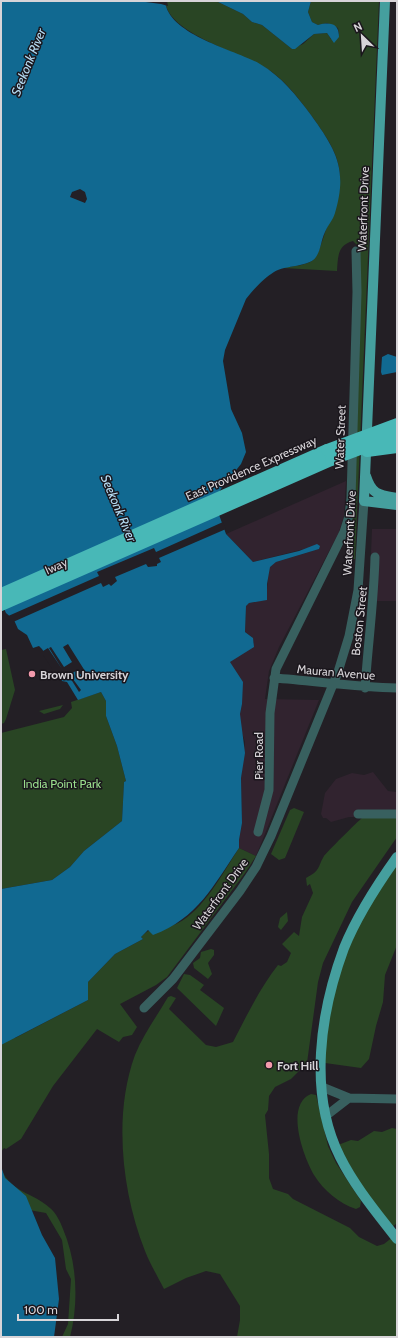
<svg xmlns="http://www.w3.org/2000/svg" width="398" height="1338" font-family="Cabin,sans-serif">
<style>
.commercial{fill:#31232f}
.green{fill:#294524}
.water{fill:#116991;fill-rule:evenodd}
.pier{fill:#231f25}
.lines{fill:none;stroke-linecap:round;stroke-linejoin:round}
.minor{stroke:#38605f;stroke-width:9}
.major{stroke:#459f9e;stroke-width:10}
.highway{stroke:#48b8b7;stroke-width:12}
.highway-bridge{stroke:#48b8b7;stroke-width:12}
.poi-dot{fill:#f39aac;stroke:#1a161c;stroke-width:1.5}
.labels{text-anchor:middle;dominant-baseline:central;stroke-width:3;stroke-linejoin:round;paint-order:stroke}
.street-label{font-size:12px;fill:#d7d4d8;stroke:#1a161c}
.poi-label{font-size:12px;font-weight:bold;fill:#d7d4d8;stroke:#1a161c;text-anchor:start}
.park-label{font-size:12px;fill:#99dd8c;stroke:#1a161c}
.water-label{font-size:13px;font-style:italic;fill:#b4dbf2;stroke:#1a161c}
</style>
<rect width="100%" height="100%" fill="#231f25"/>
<path class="commercial" d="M346,481l-2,35 -5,16 -60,115 -10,24 -4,28 54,1 -63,156 -17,-8v-8l3,-17 -1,-45 4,-36 -5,-15v-13l2,-10 -12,-42 24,-19 -2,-6 -7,-5 1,-26 3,-3 17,-3 3,-33 7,-5 43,-13 -11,-1 -55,14 -27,-28z
M372,529h25v72h-28z
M373,772l15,19 9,1v26l-48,-1 -18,5 -5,-4h-3l-2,-4 4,-21 11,-14 16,-6 12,2z"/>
<path class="green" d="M165,1h51l27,13 9,8 10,3 30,24 11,-5 11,-10 13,-1 4,6 8,-5 -1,-6 -11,-5 -9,2 -6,-3 -4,-10 3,-11h68l-24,558h-5l-3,-3c-3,-15 5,-35 7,-52l5,-257 -6,-6c-16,4 -15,17 -16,30l-54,-3c9,-2 19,-2 27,-6 10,-4 13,-29 19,-39 6,-9 6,-16 9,-26 8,-35 -8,-55 -27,-82 -12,-16 -23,-31 -39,-43 -25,-18 -104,-37 -107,-71z
M6,649l9,41 -9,29 -2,4 -3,1v-74z
M101,692l5,9v15l11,30 9,35 -2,1 -2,39 -38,30 -14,16 -18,13 -51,9v-156l63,-16 8,-9 -1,-6z
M63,705l-3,4 -16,5 -5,-3z
M294,808l10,4 -19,46 -6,2 -8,-6 19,-44z
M362,818h35v19l-45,65 -29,61 -5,19 -11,81 -16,16 -16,8 -6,9 -1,14 -3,5 4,39v24l4,11 15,5 5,5 57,29 9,9 18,9 7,-2 10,-8 3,3v98h-160l3,-17v-14l-20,-32 -14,-3 -20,7 -22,11c-6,-12 -14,-25 -19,-38 -23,-58 -32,-136 -10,-196 8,-20 22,-39 33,-58l3,-1 5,2 -7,11 37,36 10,2 17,-5c14,-27 27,-54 45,-77l3,1 6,-4 4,-9 -9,-9 12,-12 5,4 3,-19 11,-24 -3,-9 -3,2 -1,-8c15,-8 11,-10 18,-22 1,-2 35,-36 38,-38z
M239,848l17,8 -11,17 -78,104 -11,8 -36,19 17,23 -5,8 -9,2 -4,5 -22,-13 -44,57 -32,53 -15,10 -2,-1 -3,4v-120l14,6 73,-38v-18l27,-28 28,-15 -2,-2c12,-13 23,-7 37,-14 25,-12 46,-52 61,-75z
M397,864v81l-12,30 -2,27 -7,24 -7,33 -8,9 -36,-5 -3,-4 15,-82 22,-58z
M287,912l1,9 -7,9 -3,-3 2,-9z
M211,949l3,1v5l-6,8 4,11 -4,5 -14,-11 -1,-5 7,-5 1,-6z
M184,974l6,1 14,10 -4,5 24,18 -8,18 -39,-38z
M311,1094l5,1 12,51 8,17 25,38 -1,6 -4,2c-16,-5 -33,-19 -42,-34 -10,-17 -30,-70 -3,-81z
M392,1128l5,1v94l-7,6 -14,-18 -38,-66 13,-5 7,1 16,-10 8,1z
M1,1169c12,25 30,22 49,39 6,5 10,13 13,21 14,33 16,73 7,108h-8l6,-13 3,-45 -5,-10 -4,-29 -16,-27 -17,-3 -22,-14z"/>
<path class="water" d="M1,1h164c3,34 71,49 95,63 22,13 36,31 51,51 25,35 37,54 24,98 -2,7 -7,12 -10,19 -4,8 -4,18 -9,25 -6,10 -31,8 -42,15 -10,6 -21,18 -28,27l-21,51 -2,11 8,48 11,24 4,19 -5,12 -20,25 -3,5v18l8,22 27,28 46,-11 18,-7 3,2 -1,3 -43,13 -6,5 -3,17v16l-18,3 -3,3 -1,26 8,6 1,9 -24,15 13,20 -1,22 -2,10 5,39 -4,25 1,45 -3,17v8c-26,38 -41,70 -86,87l-5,-5 -7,7 2,2 -28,15 -27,28v18l-87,45v-156l51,-9 18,-13 14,-16 38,-30 2,-39 2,-1 -9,-35 -11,-30v-15l-5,-9 -23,8 -11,-18 -5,-1 -20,-32 -3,-3 -6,2 -6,-13 -9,-6 -4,-9 -8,-7 -5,-11zM80,189l5,3 2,7 -2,4 -15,-6 2,-5z
M216,1h95l-3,11 4,10 6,3c12,-3 21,-2 21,12l-5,6 -7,-10 -13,1 -19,15h-3l-30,-24 -10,-3 -9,-8z
M388,354l9,3v15l-15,3 -1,-3 1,-15z
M1,1166l4,12 21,18 16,39 13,23 4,41 -5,38h-53z"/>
<path class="pier" d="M138,1h29l1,5 -7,-2z
M223,522l3,7 -67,29 2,4 -4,2v2l-9,1 -2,-3 -31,13 2,4 -6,5 -2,-2 -6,3 -2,-4 -88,39 -7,-5 93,-41 -2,-4 57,-24 2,4z
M68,644l22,35 -4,2 -9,-11 -7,5 11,15 -2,2 -10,-16 -9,5 -17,-26v-4l5,-3 14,21 -13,-21 2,-1 13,20 8,-5 -9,-15z"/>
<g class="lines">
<path class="minor" d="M274,678c41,3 82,9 123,10
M365,688c3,-44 9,-88 10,-131
M358,814h39
M258,832l11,-42 1,-77 6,-44 68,-137 5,-16 2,-18 6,-206 -1,-41
M144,1008l29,-29 67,-88 16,-24 15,-31 67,-164 11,-36 9,-46 6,-89
M322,1087l27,11 48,1
M327,1115l22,-17"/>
<path class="major" d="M366,476c6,19 13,19 31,22
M364,501l21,-500
M364,501l33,4
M397,857c-20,28 -40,59 -53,91 -24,65 -36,145 -4,209 15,30 37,56 57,82"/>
<path class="highway" d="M1,594l326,-144
M1,605l330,-145"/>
<path class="highway-bridge" d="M327,450l70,-26
M367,451l30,-4
M331,460l66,-25"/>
</g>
<g class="poi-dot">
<circle cx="32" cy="674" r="4"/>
<circle cx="269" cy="1065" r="4"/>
</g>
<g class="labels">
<g class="street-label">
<text transform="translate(363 209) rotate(-88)">Waterfront Drive</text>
<text transform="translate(340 437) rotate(-88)">Water Street</text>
<text transform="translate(251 468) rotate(-24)">East Providence Expressway</text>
<text transform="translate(349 533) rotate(-87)">Waterfront Drive</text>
<text transform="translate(56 566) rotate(-24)">Iway</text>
<text transform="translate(359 621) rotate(-84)">Boston Street</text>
<text transform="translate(336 672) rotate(5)">Mauran Avenue</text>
<text transform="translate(258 756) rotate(-90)">Pier Road</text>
<text transform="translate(220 894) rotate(-54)">Waterfront Drive</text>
</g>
<g class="poi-label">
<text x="40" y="674">Brown University</text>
<text x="277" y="1065">Fort Hill</text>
</g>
<g class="park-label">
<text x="62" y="783">India Point Park</text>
</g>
<g class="water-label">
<text transform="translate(28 62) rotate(-68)">Seekonk River</text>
<text transform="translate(119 508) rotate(67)">Seekonk River</text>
</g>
</g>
<rect width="398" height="1338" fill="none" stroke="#d7d4d8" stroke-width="4"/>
<g transform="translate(362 36) rotate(335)" stroke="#1a161c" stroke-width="3" paint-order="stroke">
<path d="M0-3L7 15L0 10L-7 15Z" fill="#d7d4d8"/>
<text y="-6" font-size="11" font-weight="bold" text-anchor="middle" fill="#d7d4d8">N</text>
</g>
<path d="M18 1314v6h100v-6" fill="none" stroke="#d7d4d8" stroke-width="2"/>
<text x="24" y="1314" font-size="12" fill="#d7d4d8" stroke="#1a161c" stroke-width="3" paint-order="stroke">100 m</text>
</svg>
